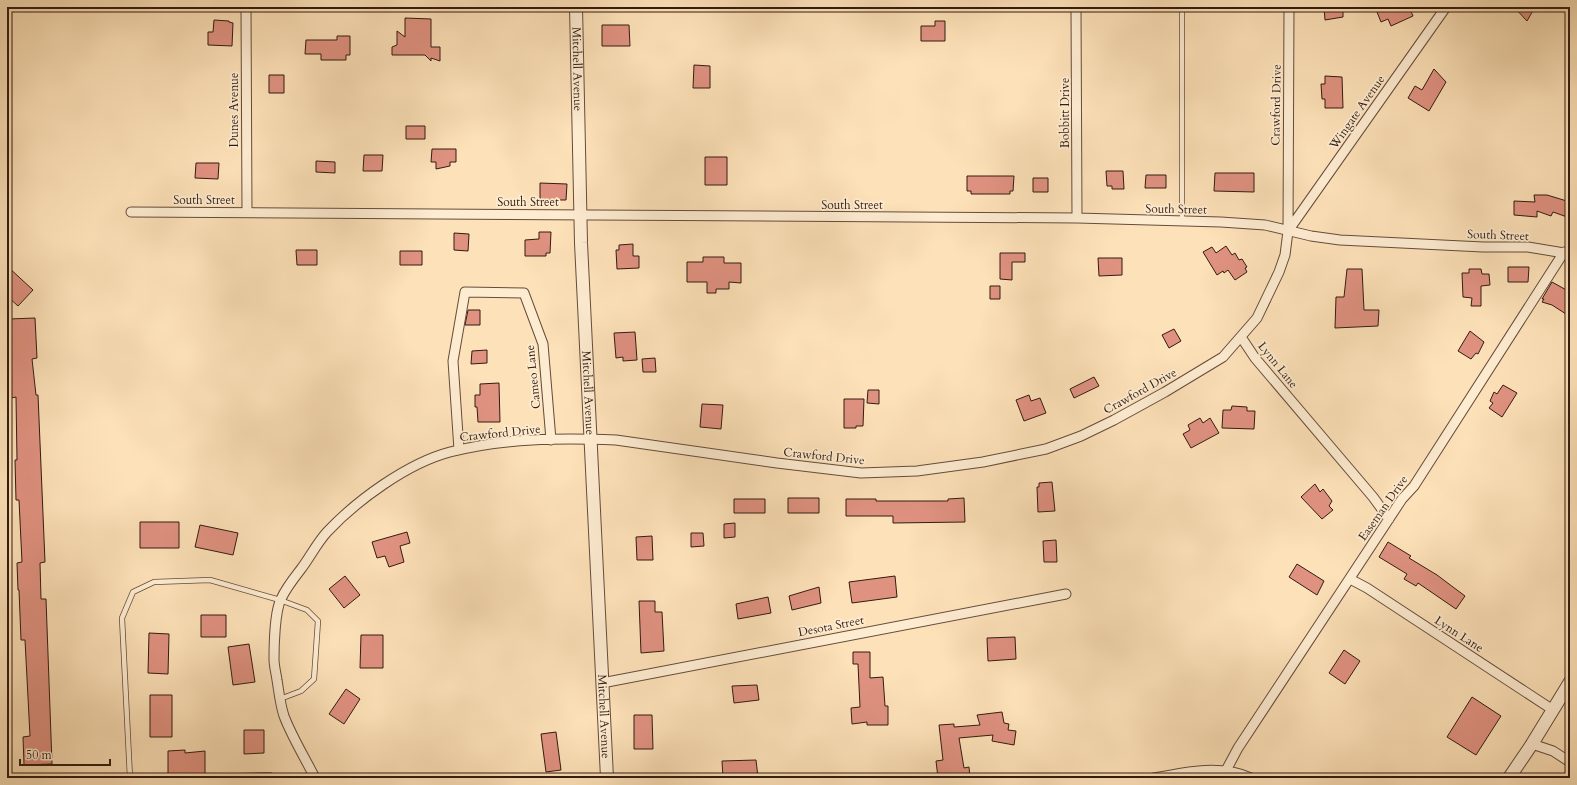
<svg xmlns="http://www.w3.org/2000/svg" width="1577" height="785" font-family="Cardo,serif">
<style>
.building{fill:#e09281;stroke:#321b11}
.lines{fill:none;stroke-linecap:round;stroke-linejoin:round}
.service-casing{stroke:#654c3b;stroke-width:6}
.minor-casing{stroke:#654c3b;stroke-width:11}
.tertiary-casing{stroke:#654c3b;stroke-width:14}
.service{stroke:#feecd1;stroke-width:4.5}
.minor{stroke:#feecd1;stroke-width:9}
.tertiary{stroke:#feecd1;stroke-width:12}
.labels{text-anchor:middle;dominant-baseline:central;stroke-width:3.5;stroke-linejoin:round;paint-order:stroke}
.street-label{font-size:12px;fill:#321b11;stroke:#feecd1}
</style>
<rect width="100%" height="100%" fill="#fde1b8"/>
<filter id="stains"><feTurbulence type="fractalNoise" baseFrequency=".005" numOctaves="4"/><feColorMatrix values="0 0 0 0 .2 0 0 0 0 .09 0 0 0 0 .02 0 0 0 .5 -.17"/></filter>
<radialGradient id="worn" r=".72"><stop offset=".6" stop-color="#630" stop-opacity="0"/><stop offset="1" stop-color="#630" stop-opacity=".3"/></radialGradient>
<path class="building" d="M1324,7h19v10l-18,3z
M1375,7h34l4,9 -22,10 -3,-7 -7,3z
M1514,7h21l-8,14z
M405,18l26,1v28h9v14l-9,-3v3l-6,-6h-33v-8l5,-2v-14l8,6z
M214,20l15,1v1l4,1 -1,23 -24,-1v-13h5z
M935,21h10v20h-24v-15h14z
M602,25h27l1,21h-28z
M337,36h13v19h-4v5h-25v-6h-16l1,-14h31z
M694,65l16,1v22h-17z
M1434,69l12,13 -17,29 -21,-13 7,-12 7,4z
M269,75h15v18h-15z
M1325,76l17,1 1,31h-18v-9h-3l-1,-15h4z
M406,126h19v13h-19z
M432,149h24v13h-6v4l-14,3v-7h-5z
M364,155h19l-1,16h-19z
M705,157h22v28h-22z
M316,161l19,1v11l-19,-1z
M196,163h23l-1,16 -23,-1z
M1106,171h17l1,18h-12v-3h-5z
M1215,173h39v19l-40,-1z
M1146,175h20v13h-21z
M967,176h47l-1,15h-3v3h-39v-3h-4z
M1033,178h15v14h-15z
M540,183l27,1 -1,16h-26z
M1534,195h13l23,7v16l-17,-6 -2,4 -14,-5v6l-23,-2v-14l21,1z
M539,232h12l-1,21h-4v3h-21v-16l14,-1z
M454,233l15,1 -1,17 -14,-1z
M633,244v12h6v12l-22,1 -1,-19h3v-5z
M1226,246l6,9 3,-2 4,7 3,-1 5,8 -2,1 2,4 -12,8 -7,-10 -4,3 -1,-2 -6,4 -14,-23 9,-5 4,6z
M296,250h21v15h-20z
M400,251h22v14h-22z
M1000,253h25v9h-13v18l-12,-1z
M703,257h21v6h17v20l-12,-1v7h-13v4h-9v-11h-20v-20h16z
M1098,258h24v17l-23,1z
M7,266l26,24 -15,16 -11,-10z
M1508,267h21l-1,15h-20z
M1347,269h15l2,41h15l-1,16 -43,2 1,-31h8z
M1469,269h12l1,5h7l1,11 -9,1v20h-10l1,-8 -9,-1 -1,-24h7z
M1552,282l18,10v15l-4,7 -14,-9 -10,-3 2,-3h-2z
M990,286h10v13h-10z
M468,310h12v15h-15z
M35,318l2,40 -5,1 4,36h2l7,167 -5,1 1,36h5l6,165 -28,1 -1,-28 7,-1 -5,-96h-4l-2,-50h-1l-1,-27 5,-1 -3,-62h-3l-1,-40h2l-1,-63 -5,1 -2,-79z
M1174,329l7,12 -12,7 -7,-13z
M1470,331l14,11 -6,12 -2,-1 -5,6 -13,-8z
M635,332l2,28 -14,1v-4l-7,1 -2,-25z
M487,350v13l-16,1 1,-13z
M655,358l1,14h-13l-1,-13z
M1094,377l5,9 -25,12 -4,-9z
M499,383l1,39h-22l-1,-15h-2v-12h5v-11z
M1503,385l14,8 -15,24 -13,-9 4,-5 -3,-2 4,-9 3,2z
M868,390h11v14l-12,-1z
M1029,395l2,6 9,-3 6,15 -22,8 -8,-21z
M844,399h20l-1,27h-7v2h-12z
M702,404l21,1 -2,24 -21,-2z
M1232,406l15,1v4h8l-1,18 -32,-1 1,-18h8z
M1200,418l3,5 7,-5 9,15 -28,15 -8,-14 7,-4 -2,-5z
M1052,482l3,29 -17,1 -1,-25h2v-4z
M1315,484l5,8 3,-3 9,12 -3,5 4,4 -11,9 -21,-22z
M788,498h31v15h-31z
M964,498l1,24 -72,1v-7h-47v-17h30v2h72v-2z
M734,499h31v14h-31z
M140,522h39v26h-39z
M735,523v14l-11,1v-14z
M200,525l38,8 -5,22 -38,-8z
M407,532l3,11 -10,3 4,16 -15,5 -4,-11 -8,2 -5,-16z
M691,533h12l1,13 -13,1z
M652,536l1,24h-16l-1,-23z
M1056,540l1,22h-13l-1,-21z
M1388,542l23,14 -2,2 28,17 28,21 -9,13 -38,-26 -2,3 -12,-7 3,-5 -28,-17z
M1297,564l27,17 -7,14 -28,-18z
M345,576l15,19 -16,13 -15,-19z
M895,576l2,21 -45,6 -3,-21z
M819,587l2,16 -29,7 -3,-14z
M768,597l3,16 -33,6 -2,-15z
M639,601h16v11h7l2,39 -23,2z
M201,615h25v22h-25z
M149,633l20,1 -1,40 -20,-1z
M361,635h22v33h-23z
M1015,637l1,22 -28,2 -1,-23z
M249,644l6,38 -22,3 -5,-38z
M1344,650l16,11 -15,23 -16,-11z
M853,652h17v26l13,-1 2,29h3v19h-21v-3l-15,2 -1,-16 9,-1 -2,-43h-5z
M757,685l2,15 -25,3 -2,-17z
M346,689l14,10 -16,25 -15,-10z
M150,695h22v42h-22z
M1472,697l29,19 -25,39 -29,-18z
M1002,712l2,11 5,1 -1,6 8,1 -2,14 -22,-4 1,-6 -34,3 5,30 5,-1 1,11h-32l-2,-17 7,-1 -4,-35 15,-1v3l26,-2 -3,-10z
M634,715h18l1,34h-19z
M244,730h20v23l-20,1z
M556,732l5,38 -15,2 -5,-38z
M185,750v3l20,-2v24l-7,1 1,2h-14v-2h-12v-1h-5v-24z
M756,760l2,17 -35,1 -1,-17z"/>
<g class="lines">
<g class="service-casing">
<path id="service" d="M1182,7v214
M130,778l-8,-160 11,-26 21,-10 56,-2 70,20 27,10 11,11 -4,58 -13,12 -21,8
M237,778v-2l33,-1v3"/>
</g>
<g class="minor-casing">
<path id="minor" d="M246,7l1,205
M1076,7l1,211
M131,212l946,6 144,4 44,3 46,11 29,4 143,7h45l42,7
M1288,231l158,-224
M1241,337l14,21 118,139 16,22
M459,450l-6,-89 12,-69 59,1 19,51 8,96
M1350,579l17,9 186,122
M602,683l464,-89
M1532,744l21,7 17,11
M315,778c-10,-20 -23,-41 -31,-62 -4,-12 -5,-24 -7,-36 -1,-7 -3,-14 -3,-21 0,-14 1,-48 7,-60 5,-11 13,-21 20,-30 9,-12 16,-26 26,-37 30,-32 81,-69 123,-80 53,-14 111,-14 166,-12l161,23 84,10 56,-2 66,-9 63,-13 35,-13 33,-16 51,-28 58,-35 34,-39 22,-46 6,-17 3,-24 1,-224
M1154,778c31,-6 67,-14 97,0
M1222,778l16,-30 164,-249 12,-13 150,-234"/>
</g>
<g class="tertiary-casing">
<g id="tertiary">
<path id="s1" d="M576,7l5,236 26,535"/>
<path d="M1509,778l23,-34 38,-62"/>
</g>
</g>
<use href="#service" class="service"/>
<use href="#minor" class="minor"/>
<use href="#tertiary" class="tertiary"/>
</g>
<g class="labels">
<g class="street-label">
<text stroke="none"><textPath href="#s1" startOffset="62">Mitchell Avenue</textPath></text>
<text transform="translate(1276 105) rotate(-89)">Crawford Drive</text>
<text transform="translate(234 110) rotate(-90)">Dunes Avenue</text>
<text transform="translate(1357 112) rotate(-55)">Wingate Avenue</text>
<text transform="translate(1065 113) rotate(-90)">Bobbitt Drive</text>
<text x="204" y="200">South Street</text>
<text x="528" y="202">South Street</text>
<text x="852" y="205">South Street</text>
<text transform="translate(1176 209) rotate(1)">South Street</text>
<text transform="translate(1498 235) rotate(2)">South Street</text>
<text transform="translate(1278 365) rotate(51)">Lynn Lane</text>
<text transform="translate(533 377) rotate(-96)">Cameo Lane</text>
<text transform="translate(1140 391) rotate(-29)">Crawford Drive</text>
<text stroke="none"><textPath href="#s1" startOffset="386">Mitchell Avenue</textPath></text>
<text transform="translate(500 433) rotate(-6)">Crawford Drive</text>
<text transform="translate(824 456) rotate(6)">Crawford Drive</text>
<text transform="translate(1383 508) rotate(-55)">Easeman Drive</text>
<text transform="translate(831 626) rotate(-11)">Desota Street</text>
<text transform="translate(1459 634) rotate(33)">Lynn Lane</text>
<text stroke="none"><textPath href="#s1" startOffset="710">Mitchell Avenue</textPath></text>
</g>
</g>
<rect width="1577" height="785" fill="none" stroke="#fde1b8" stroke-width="24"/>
<rect x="8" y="8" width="1561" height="769" fill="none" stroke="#321b11" stroke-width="2"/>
<rect x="12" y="12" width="1553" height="761" fill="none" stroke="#321b11"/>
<path d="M20 759v6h90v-6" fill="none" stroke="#321b11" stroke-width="2"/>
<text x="26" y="759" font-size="12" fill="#321b11" stroke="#feecd1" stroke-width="3" paint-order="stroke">50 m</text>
<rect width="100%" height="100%" filter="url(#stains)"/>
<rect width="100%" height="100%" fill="url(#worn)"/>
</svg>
